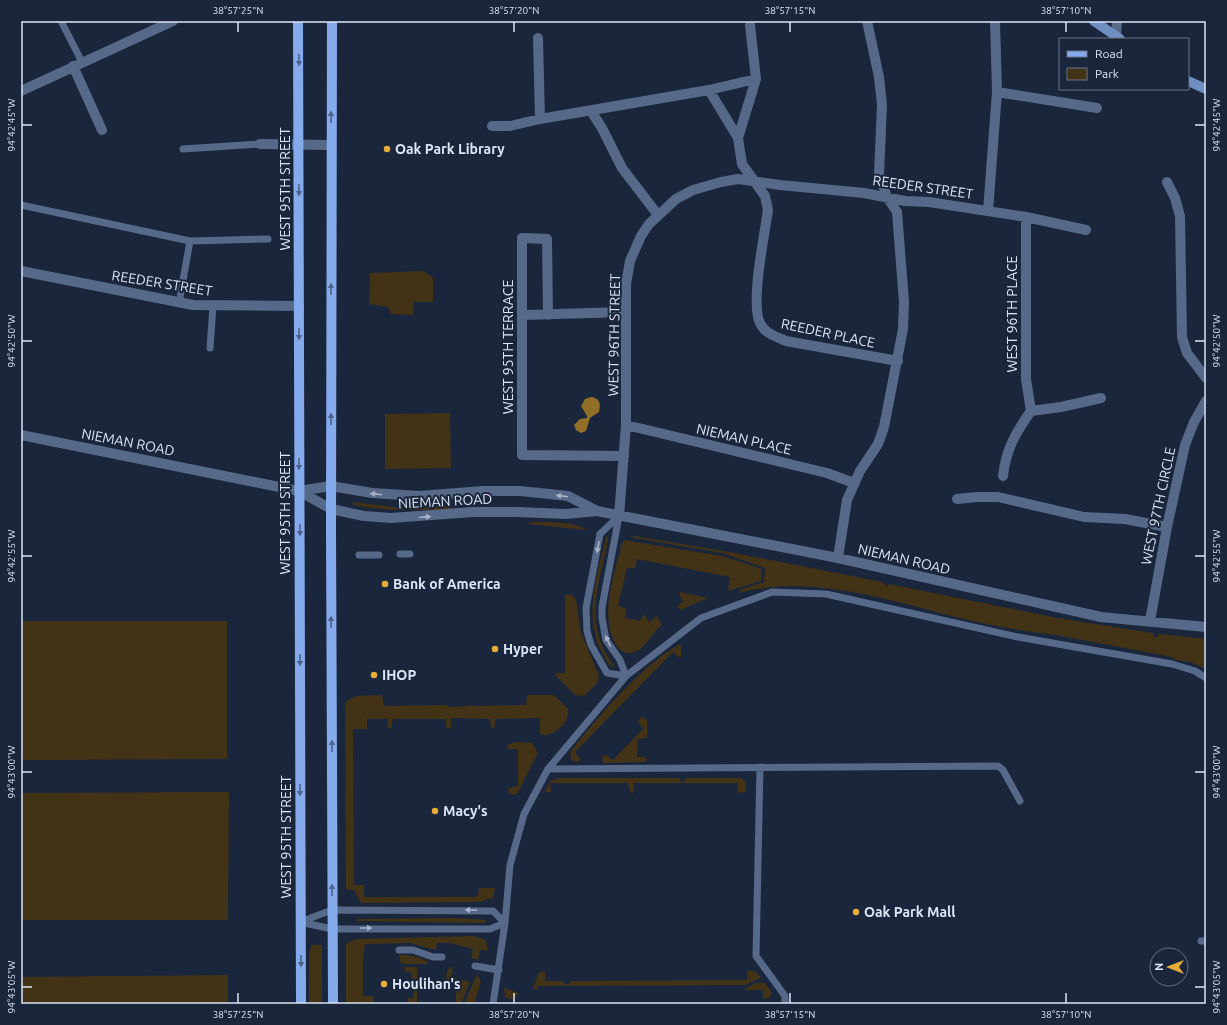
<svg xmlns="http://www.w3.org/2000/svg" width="1227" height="1025" font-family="Ubuntu,sans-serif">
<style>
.green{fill:#423317}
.water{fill:#926f27}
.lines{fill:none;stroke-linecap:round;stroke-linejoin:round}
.lane{stroke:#576989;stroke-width:7}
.street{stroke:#576989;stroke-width:10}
.secondary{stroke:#718ec1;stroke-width:10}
.primary{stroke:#86abed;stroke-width:10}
.oneway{fill:#4b628c}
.oneway2{fill:#a7b3c9}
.ticks{fill:none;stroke:#dce5f4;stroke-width:1.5}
.poi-dot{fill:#e5ad35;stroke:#1a263c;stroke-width:1.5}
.labels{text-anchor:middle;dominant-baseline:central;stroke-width:4;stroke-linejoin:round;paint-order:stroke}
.poi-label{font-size:14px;font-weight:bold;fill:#dce5f4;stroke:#1a263c;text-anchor:start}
.street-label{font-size:14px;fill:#dce5f4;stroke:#1a263c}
.neatline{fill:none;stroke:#dce5f4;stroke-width:1.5}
.ticks-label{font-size:10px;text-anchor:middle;fill:#dce5f4}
</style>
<rect width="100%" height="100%" fill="#1a263c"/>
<path class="green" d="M424,271l9,7v24h-19l-1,13 -22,-1 -3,-7 -19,-3 1,-31z
M450,413l1,55 -66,1v-55z
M353,502l48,6 50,-2v3c-33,2 -65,2 -98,-4z
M532,522c16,0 42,-1 55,8l-60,-6z
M608,536v5c-10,45 -25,84 6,124l-1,2c-6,-3 -9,-11 -12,-17 -18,-36 -3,-77 5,-113z
M635,536l100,17 147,29 3,2v2l3,1v-3l6,1 164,33 94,15 2,2v2h4v-2l3,-1 45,5v30l-15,-7 -16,-2 -3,-3c-38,-7 -77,-15 -116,-22 -23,-3 -46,-6 -69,-11 -78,-16 -168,-53 -247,-31l-1,-3 25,-8 1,-14 -43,-15 -93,-16z
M624,540l98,16 40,13 -1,12 -33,10 2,-14 -93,-18 -2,9h-8l-9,38 8,2 -1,10 15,3 4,-7 5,8 8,-6 5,9c-11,7 -15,25 -31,28 -6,1 -12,-3 -15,-8 -17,-29 -2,-69 5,-99z
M680,592l28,6 -28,12 -3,-4 6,-4 -4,-8z
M565,594l7,1 4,5 5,33 18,43 -1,6 -14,14 -9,-1 -20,-20 2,-2h8z
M21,621h206v138l-206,1z
M681,645v12h-3l-5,-5 -98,100 6,8 -6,2 -4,-3 -1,-7c28,-35 70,-85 108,-107z
M382,695l2,11 63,-1 1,2 21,-1v-2l3,2 54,-1 1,-10h27l14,14c2,14 -14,27 -26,26l-2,-2v-15l-44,1 -2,10 -3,-2 -1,-8 -39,-1v9l-2,2 -3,-2v-8h-53l-2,10 -4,-2 1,-8h-21v10h-14l1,156h10v12h111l3,-2 1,-7h15l1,2 -3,10 -3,-2 -7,4 -121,1 -7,-13 -8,-1 -1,-187 11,-6z
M643,717l4,3v17l-1,1 -8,1 -1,18h8l2,2 -1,3 -43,1 -1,-6 3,-3 8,6 30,-31 -5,-7 1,-3z
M516,742l16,1 6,10 -21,41 -4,1 -4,-2 -1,-5 10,-2v-37h-10l-1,-3 2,-2z
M559,778h121v3h5v-3h56l5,4v10l-8,1 -1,-10h-104l1,9 -3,2 -3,-11h-78l1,9h-6l5,-11z
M229,792l-1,128h-207v-127z
M455,918l31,2 -1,3 -129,-2 1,-2z
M474,936l12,4 2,11 -8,-1 -2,10 -7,-2 2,-9 -24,-6h-12l-1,7 -26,-7 -45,1 -2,16v36h11v6l3,2h-31v-60l9,-5z
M311,945h11v59h-13v-47z
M399,955c10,0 24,1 30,9h-28z
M404,967h13v37h-9v-6h5l2,-19h-3l-1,-7h-6z
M451,967l2,1 -2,9 19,5 -9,22h-5v-23h-9l-1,-2 1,-8z
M749,970l7,2 5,6 -16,7 -207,1 -1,4 -4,-1 5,-15 4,-3 3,1v9h18l1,3h4l3,-3 176,-1v-8z
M477,974l4,8 -7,22h-10z
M228,975v29h-207v-27z
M755,983h10l7,10 -3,5 -6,1v-9h-19z
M504,988l15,5 -5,6h-5l-4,-2z"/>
<path class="water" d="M591,397c9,1 10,7 8,15l-9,6 -4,13 -5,2 -5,-3 -2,-5 6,-6 7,-1v-2l-6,-10 4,-7z"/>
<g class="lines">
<path class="lane" d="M61,21l21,41
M183,149l77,-5
M21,205l169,36 78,-2
M179,303l11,-62
M210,348l3,-42
M619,516l-19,18 -14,74 1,23 4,14 16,28 19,3
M619,516l-17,91v11l4,22 14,20 6,16
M400,554h10
M359,555h20
M760,767l-4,189 29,40v8
M548,769l450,-3 5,4 17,31
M300,922l32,-12 161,1 12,12
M300,922l32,7h158l15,-6
M1201,941h5
M399,950h14l20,7h9
M475,966l24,4
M493,1004l12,-81 5,-58 14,-51 24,-45 78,-93 75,-58 71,-26 54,2 192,43 154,27 23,7 11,7"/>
<path class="street" d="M750,25l6,54
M1116,36l1,-15
M538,38l2,81
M73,66l29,64
M709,90l29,48
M21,91l152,-70
M997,92l100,16
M591,111l11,17 20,40 36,47
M492,126h18l30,-7 169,-29 47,-11 -18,59 4,26 23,32 3,14c-3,23 -19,97 -7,115 5,9 16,12 25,16l112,20
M260,144l71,1
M1167,182l8,16 5,18 2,121 5,16 19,25
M988,211l9,-119 -2,-71
M1026,217v162l5,32
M21,271l172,34 106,1
M523,315l102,-3
M548,315l-1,-76 -25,-1v217l102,1
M1031,411l30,-4 40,-9
M626,425l201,48 27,10
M21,435l278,56 32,18 33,7 27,2 82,-6h44l49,2 31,-3
M1003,476c3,-27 13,-44 28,-65
M299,491l32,-5 41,7 47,3 64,-5h37l48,5 29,15 241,47 263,59 105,10
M957,499l20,-2h21l86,20 41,2 42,8
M619,516l7,-91v-141l4,-23 11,-25 8,-12 27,-25 17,-9 28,-8 17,-3 42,6 84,8 41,8 24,1 97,15 60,13
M838,558l9,-58 13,-29 18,-27 6,-17 19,-98 1,-27 -7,-90 -10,-15 -8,-23 3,-69 -3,-28 -12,-56
M1150,621l17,-94 18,-82 9,-23 12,-21"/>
<path class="secondary" d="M1094,21l26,18
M1188,81l18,8"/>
<path class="primary" d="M298,21l3,983
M332,21l-1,509 2,474"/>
</g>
<defs><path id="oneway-solid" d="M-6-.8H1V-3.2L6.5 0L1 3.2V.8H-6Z"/></defs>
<g class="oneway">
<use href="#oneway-solid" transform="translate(299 60) rotate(89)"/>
<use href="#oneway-solid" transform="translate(331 117) rotate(-90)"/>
<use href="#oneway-solid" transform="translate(299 190) rotate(90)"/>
<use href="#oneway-solid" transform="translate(331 289) rotate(-90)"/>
<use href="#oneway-solid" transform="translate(299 334) rotate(90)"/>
<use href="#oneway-solid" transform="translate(331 419) rotate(-90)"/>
<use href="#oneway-solid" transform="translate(299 464) rotate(90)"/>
<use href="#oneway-solid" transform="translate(300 530) rotate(90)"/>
<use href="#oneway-solid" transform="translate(331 622) rotate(-90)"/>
<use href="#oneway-solid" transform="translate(300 660) rotate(90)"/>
<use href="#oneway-solid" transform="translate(332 746) rotate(-90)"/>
<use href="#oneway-solid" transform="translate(300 790) rotate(90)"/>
<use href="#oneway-solid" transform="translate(332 890) rotate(-90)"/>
<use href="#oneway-solid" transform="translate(301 961) rotate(89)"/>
</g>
<g class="oneway2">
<use href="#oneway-solid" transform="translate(376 494) rotate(-173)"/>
<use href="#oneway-solid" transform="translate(562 496) rotate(-173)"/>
<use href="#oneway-solid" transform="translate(425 517) rotate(-5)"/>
<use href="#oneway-solid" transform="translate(598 547) rotate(101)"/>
<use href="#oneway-solid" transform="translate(608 641) rotate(-114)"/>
<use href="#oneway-solid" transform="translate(471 910) rotate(-178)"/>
<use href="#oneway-solid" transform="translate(366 928)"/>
</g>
<path class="ticks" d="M238,22v10M514,22v10M790,22v10M1066,22v10M22,125h10M1195,125h10M22,341h10M1195,341h10M22,556h10M1195,556h10M22,772h10M1195,772h10M22,987h10M1195,987h10M238,993v10M514,993v10M790,993v10M1066,993v10"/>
<g class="poi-dot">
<circle cx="387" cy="149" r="4"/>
<circle cx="385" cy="584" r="4"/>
<circle cx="495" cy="649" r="4"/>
<circle cx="374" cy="675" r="4"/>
<circle cx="435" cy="811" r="4"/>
<circle cx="856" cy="912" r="4"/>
<circle cx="384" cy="984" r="4"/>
</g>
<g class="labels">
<g class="poi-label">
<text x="395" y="149">Oak Park Library</text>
<text x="393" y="584">Bank of America</text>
<text x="503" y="649">Hyper</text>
<text x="382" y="675">IHOP</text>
<text x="443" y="811">Macy's</text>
<text x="864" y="912">Oak Park Mall</text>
<text x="392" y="984">Houlihan's</text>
</g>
<g class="street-label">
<text transform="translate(923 187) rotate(8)">REEDER STREET</text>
<text transform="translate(285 189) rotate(-90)">WEST 95TH STREET</text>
<text transform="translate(162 283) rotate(9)">REEDER STREET</text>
<text transform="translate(1012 314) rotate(-90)">WEST 96TH PLACE</text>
<text transform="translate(828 333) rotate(12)">REEDER PLACE</text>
<text transform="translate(614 335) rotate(-89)">WEST 96TH STREET</text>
<text transform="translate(508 347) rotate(-90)">WEST 95TH TERRACE</text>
<text transform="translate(744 439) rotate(13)">NIEMAN PLACE</text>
<text transform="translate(128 442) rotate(11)">NIEMAN ROAD</text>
<text transform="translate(445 501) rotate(-3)">NIEMAN ROAD</text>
<text transform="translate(1158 506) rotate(-78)">WEST 97TH CIRCLE</text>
<text transform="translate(285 513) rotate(-90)">WEST 95TH STREET</text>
<text transform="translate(904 559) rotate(13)">NIEMAN ROAD</text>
<text transform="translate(286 837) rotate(-90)">WEST 95TH STREET</text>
</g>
</g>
<rect width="1227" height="1025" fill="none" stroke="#1a263c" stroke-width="44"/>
<rect x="1059" y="38" width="130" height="52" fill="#1a263c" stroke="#687286"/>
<rect x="1067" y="51" width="20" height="6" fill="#86abed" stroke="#687286"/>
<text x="1095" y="58" font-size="12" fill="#dce5f4">Road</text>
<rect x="1067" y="68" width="20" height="12" fill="#423317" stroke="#687286"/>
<text x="1095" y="78" font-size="12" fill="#dce5f4">Park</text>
<g transform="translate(1169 967) rotate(270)"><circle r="19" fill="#1a263c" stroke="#687286"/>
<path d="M0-3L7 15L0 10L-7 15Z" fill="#e5ad35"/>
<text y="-6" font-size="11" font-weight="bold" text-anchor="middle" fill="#dce5f4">N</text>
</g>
<rect x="22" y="22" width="1183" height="981" class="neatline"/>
<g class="ticks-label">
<text x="238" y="14">38°57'25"N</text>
<text x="514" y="14">38°57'20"N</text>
<text x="790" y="14">38°57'15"N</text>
<text x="1066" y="14">38°57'10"N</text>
<text transform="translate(1216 125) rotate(-90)" y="4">94°42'45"W</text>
<text transform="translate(11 125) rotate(-90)" y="4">94°42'45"W</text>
<text transform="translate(1216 341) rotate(-90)" y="4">94°42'50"W</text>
<text transform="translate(11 341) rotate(-90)" y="4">94°42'50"W</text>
<text transform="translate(1216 556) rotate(-90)" y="4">94°42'55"W</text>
<text transform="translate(11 556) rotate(-90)" y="4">94°42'55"W</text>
<text transform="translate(1216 772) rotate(-90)" y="4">94°43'00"W</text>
<text transform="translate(11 772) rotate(-90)" y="4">94°43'00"W</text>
<text transform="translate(1216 987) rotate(-90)" y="4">94°43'05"W</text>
<text transform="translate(11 987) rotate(-90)" y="4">94°43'05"W</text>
<text x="238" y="1018">38°57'25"N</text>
<text x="514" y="1018">38°57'20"N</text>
<text x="790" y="1018">38°57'15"N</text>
<text x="1066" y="1018">38°57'10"N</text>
</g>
</svg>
